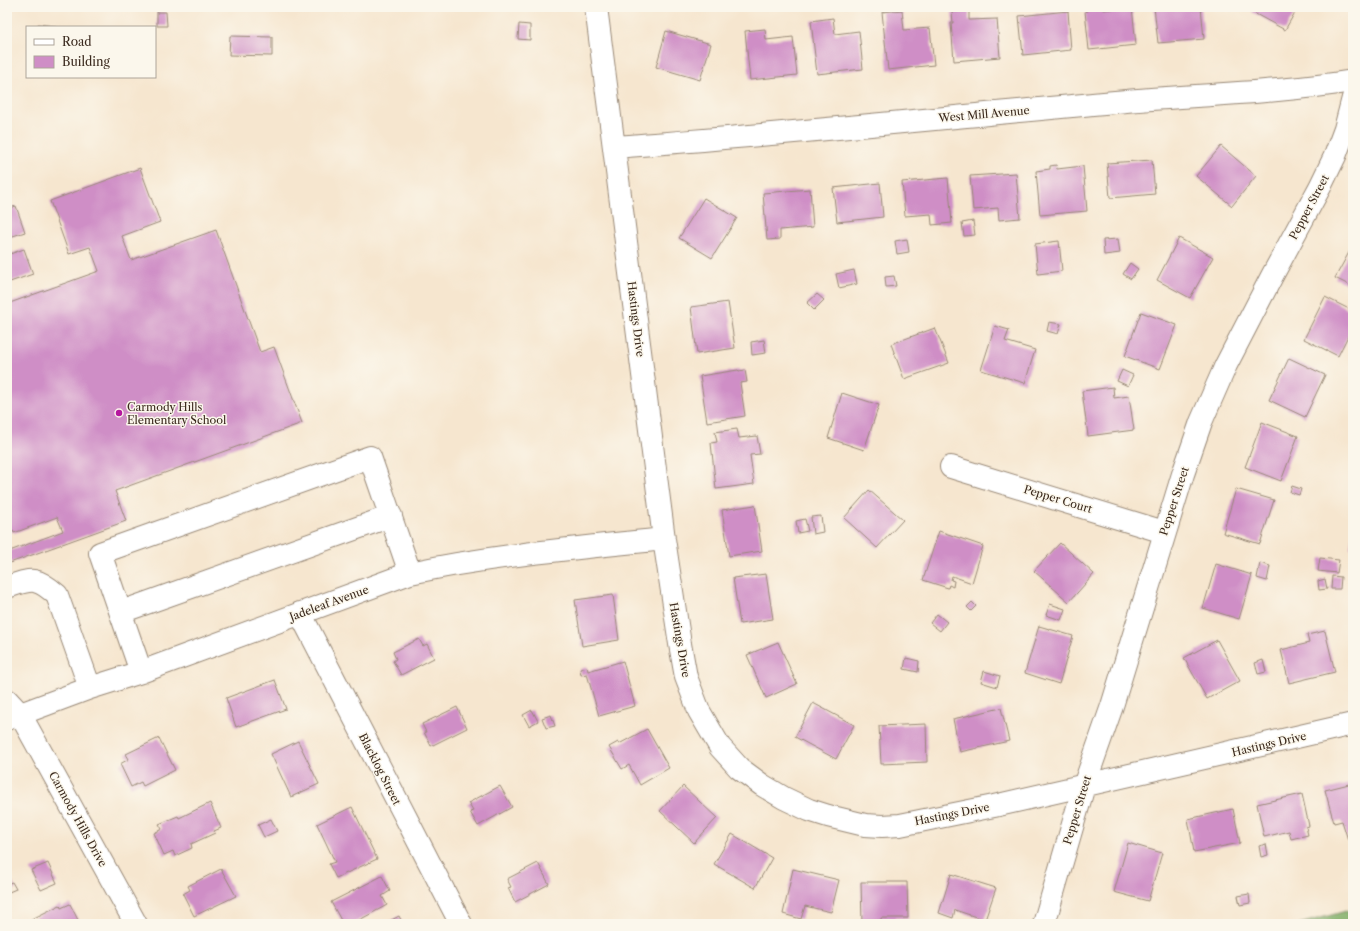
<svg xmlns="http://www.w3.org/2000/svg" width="1360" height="931" font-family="'Libre Caslon Text',serif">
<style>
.forest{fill:#80ad66;stroke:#5e6c42}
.building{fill:#cf8ec6}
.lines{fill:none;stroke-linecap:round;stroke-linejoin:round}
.minor-casing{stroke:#988876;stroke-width:24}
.minor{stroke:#fff;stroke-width:22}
.poi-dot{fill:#b5179e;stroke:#fbf7ec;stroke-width:1.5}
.labels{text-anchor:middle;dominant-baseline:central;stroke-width:3;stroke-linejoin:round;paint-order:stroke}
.street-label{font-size:11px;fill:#3b2a1e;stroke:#fbf7ec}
.poi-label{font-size:11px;fill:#3b2a1e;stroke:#fbf7ec;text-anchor:start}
</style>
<rect width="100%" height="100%" fill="#fbf7ec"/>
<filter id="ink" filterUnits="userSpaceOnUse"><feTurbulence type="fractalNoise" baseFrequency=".025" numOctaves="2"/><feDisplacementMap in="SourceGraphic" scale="8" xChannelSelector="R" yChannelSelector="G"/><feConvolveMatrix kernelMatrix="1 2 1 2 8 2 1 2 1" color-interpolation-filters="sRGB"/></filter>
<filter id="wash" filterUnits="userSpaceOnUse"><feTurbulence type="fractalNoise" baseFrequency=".012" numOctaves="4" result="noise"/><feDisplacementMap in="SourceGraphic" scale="16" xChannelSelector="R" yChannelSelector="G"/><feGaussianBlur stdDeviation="0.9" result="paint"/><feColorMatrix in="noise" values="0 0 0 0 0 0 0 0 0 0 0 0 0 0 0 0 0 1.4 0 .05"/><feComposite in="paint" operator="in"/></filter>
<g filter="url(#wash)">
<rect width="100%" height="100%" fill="#f6e6cf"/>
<path class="forest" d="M1353,909v15h-54z"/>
<g id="blocks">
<path class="building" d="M1087,7h15l1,3 29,-3 4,38 -47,5 -4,-39h2z
M1154,7h47l3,32 -46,4z
M1255,7h43l-13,23 -33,-18z
M902,10l2,20 26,-2 4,37 -46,5 -6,-58z
M969,11v9l28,-1 3,38 -46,4 -3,-38h2l-1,-11z
M1068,11l3,39 -48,5 -4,-39z
M157,12h9l1,14h-10z
M833,18l2,16 24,-3 4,38 -46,5 -6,-53z
M38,24l17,2v1h-17z
M519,24l11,1v15l-12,-1z
M765,29l1,11 27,-3 4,38 -47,5 -5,-49z
M666,31l45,13 -11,36 -44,-13z
M230,36l42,1v19l-43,-1z
M1221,146l35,30 -24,30 -36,-30z
M1152,160l3,34 -45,4 -3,-35z
M1056,165l1,4 26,-3 4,45 -47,4 -4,-44 14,-2v-3z
M140,168l20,54 -38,14 9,24 85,-30 44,122 14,-5 28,76 -187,68 11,30 -119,43v-12l56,-21 -6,-14 -43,16v-2l-7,2v-229l92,-33 -9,-24 -21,7 -19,-53z
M1016,173l4,45 -21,2 -1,-12 -25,2 -3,-34z
M948,178l4,45 -20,2 -1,-11 -26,2 -3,-34z
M880,183l3,34 -46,5 -4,-34z
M810,189l3,38 -33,3v9l-13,1 -4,-47z
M704,198l33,20 -25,40 -33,-20z
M16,206l9,26 -18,6v-29z
M973,221l2,14 -11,1 -2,-13z
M1179,238l34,19 -23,41 -33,-18z
M907,239l2,13 -12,2 -2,-13z
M1118,239l2,14 -16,2 -1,-15z
M1059,241l3,30 -24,3 -3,-30z
M1353,245v42l-18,-9z
M24,249l9,25 -26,9v-28z
M1130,263l8,6 -7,10 -8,-5z
M854,270l3,14 -18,4 -3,-14z
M894,276l2,10 -10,1 -1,-10z
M817,294l7,6 -10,10 -7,-7z
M1325,297l28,14v15l-15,30 -34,-17z
M728,302l7,46 -38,6 -6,-47z
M1141,312l36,13 -17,44 -35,-13z
M1049,322l12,2 -3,10 -11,-3z
M995,326l14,4 -4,11 30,9 -10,33 -44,-13z
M935,328l14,35 -45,16 -13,-35z
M764,340l2,13 -14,2 -1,-13z
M1289,358l36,17 -20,42 -36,-17z
M738,370l1,1 6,-1 2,12 -7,1 5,33 -38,6 -7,-46z
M1122,370l11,5 -5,11 -11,-5z
M1113,387l1,11 15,-2 5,34 -46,6 -6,-45z
M842,393l37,12 -15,45 -36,-12z
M1262,422l36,14 -17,45 -36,-14z
M737,429l2,9 18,-2 3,18 -10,1 4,29 -38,5 -5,-46 6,-1 -2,-10z
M1292,486l9,3 -2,6 -9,-3z
M1236,489l38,11 -14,44 -37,-11z
M869,490l34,30 -26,28 -33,-30z
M755,505l7,46 -33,5 -7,-46z
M821,516l2,16 -10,2 -2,-17z
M805,519l3,12 -10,2 -2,-12z
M939,531l44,15 -11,37 -20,-7 -1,4 3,1 -1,6 -4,-2 -1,3 -25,-8z
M1352,534h1v14h-3z
M1060,543l34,31 -25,28 -35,-31z
M1320,558l19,2 -2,13 -19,-2z
M1260,563l10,3 -3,15 -10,-3z
M1216,564l36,11 -13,44 -36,-11z
M766,574l7,45 -33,5 -7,-46z
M1332,576l9,1 -1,12h-9z
M1325,579l2,10 -8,1 -1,-9z
M613,595l6,45 -37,6 -7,-46z
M972,602l4,4 -5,5 -4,-4z
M1050,604l15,5 -4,11 -15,-5z
M937,614l10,8 -7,9 -10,-8z
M1039,626l34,10 -14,48 -34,-11z
M1325,631l10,41 -46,11 -8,-33 28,-7 -2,-8z
M419,639l4,7 4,-2 7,14 -33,17 -8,-14 3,-2 -3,-7z
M1217,640l23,41 -33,18 -23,-41z
M778,642l19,42 -31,14 -19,-43z
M906,658l13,3 -1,11 -14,-3z
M1263,660l3,12 -8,2 -3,-11z
M623,661l12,45 -36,10 -12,-42 -6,1 -1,-6 7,-2 1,4z
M984,671l16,5 -3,11 -16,-5z
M275,680l11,29 -50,18 -10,-29z
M813,703l41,22 -18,34 -41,-22z
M457,707l10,21 -36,18 -7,-14h2l-4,-8z
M1001,708l8,33 -49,11 -7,-33z
M532,710l6,11 -9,5 -6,-11z
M551,715l4,11 -9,2 -4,-10z
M926,724l1,38 -46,2 -2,-38z
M647,729l22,39 -29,17 -11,-20 -7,4 -13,-22 9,-5 1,2z
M159,738l16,32 -32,16 -2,-4 -10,5 -11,-23 9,-5 -3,-5z
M298,741l21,43 -28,13 -20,-43z
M1353,783v56l-5,1 -6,-19 -8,2 -9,-33z
M500,786l12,21 -34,19 -8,-14 3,-1 -5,-8z
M683,786l34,32 -23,25 -34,-32z
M1302,794l7,32 -3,1 2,8 -17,4 -2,-8 -25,6 -7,-33z
M210,803l11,25 -7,3 1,2 -24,11 1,4 -17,8 -2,-5 -9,4 -10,-22 8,-4 -3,-5 19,-8 1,2z
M352,807l25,52 -41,19 -7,-14 6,-2 -18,-38z
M1233,809l7,34 -46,9 -6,-33z
M271,819l6,12 -13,6 -6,-12z
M732,834l40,24 -17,30 -41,-24z
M1128,843l34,10 -14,48 -34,-9z
M1266,844l2,11 -7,2 -2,-11z
M48,863l9,20 -16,7 -10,-20z
M538,863l11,21 -34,18 -7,-14 3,-1 -4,-8z
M221,869l15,27 -42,20 -11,-22 7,-4 -2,-4z
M793,869l46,11 -8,32 -26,-6 -4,13 -18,-5z
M951,874l45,14 -11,32 -30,-10 -2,8 -14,-5z
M382,876l8,15 -8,5 5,9 -35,19h-9l-12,-22z
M12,882l4,7 -7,3 -2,-8z
M861,882h46l1,36h-27v6h-19z
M1249,894l1,9 -10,2 -2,-9z
M70,904l10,20h-46l-2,-5 28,-14 1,3z
M399,916l4,8h-19z
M568,921l2,3h-9z"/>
</g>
</g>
<g filter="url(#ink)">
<use href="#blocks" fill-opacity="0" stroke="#988876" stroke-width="1"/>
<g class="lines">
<g class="minor-casing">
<path id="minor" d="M596,7l68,532 16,105 6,33 13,34 21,36 19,21 23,17 22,13 25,12 19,6 37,9 17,1 18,-1 94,-19 359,-82
M614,147c164,-12 327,-29 490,-44 83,-8 167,-9 249,-22
M951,467l213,65
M7,587c25,-8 29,-11 50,8l33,93
M121,612l270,-96
M300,613l161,311
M141,672l-41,-119 270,-96 40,116
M7,700l13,14 116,210
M7,719l83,-31 51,-16 269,-99c84,-18 169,-25 254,-34
M1044,924l40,-138 28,-80 71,-232 18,-52 25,-57 46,-89 48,-89 15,-31 10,-27 8,-31"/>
</g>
<use href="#minor" class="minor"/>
</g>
</g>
<circle class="poi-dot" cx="119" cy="413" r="4"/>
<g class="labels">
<g class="street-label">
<text transform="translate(984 114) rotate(-5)">West Mill Avenue</text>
<text transform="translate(1309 207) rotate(-62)">Pepper Street</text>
<text transform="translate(636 319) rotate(83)">Hastings Drive</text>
<text transform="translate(1058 499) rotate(17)">Pepper Court</text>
<text transform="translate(1174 501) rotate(-72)">Pepper Street</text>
<text transform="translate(329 603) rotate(-20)">Jadeleaf Avenue</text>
<text transform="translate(680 640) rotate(80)">Hastings Drive</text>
<text transform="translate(1269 744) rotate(-13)">Hastings Drive</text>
<text transform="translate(380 769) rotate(63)">Blacklog Street</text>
<text transform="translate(1077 810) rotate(-73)">Pepper Street</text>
<text transform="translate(952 814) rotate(-11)">Hastings Drive</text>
<text transform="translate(78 819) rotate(61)">Carmody Hills Drive</text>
</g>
<g class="poi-label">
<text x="127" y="407">Carmody Hills<tspan x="127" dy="13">Elementary School</tspan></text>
</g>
</g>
<rect width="1360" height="931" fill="none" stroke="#fbf7ec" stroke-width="24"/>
<rect x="26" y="26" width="130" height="52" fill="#fbf7ec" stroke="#aea59a"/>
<rect x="34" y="39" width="20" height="6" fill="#ffffff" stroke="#aea59a"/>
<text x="62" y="46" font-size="12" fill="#3b2a1e">Road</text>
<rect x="34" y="56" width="20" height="12" fill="#cf8ec6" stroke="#aea59a"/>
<text x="62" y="66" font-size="12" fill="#3b2a1e">Building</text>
</svg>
